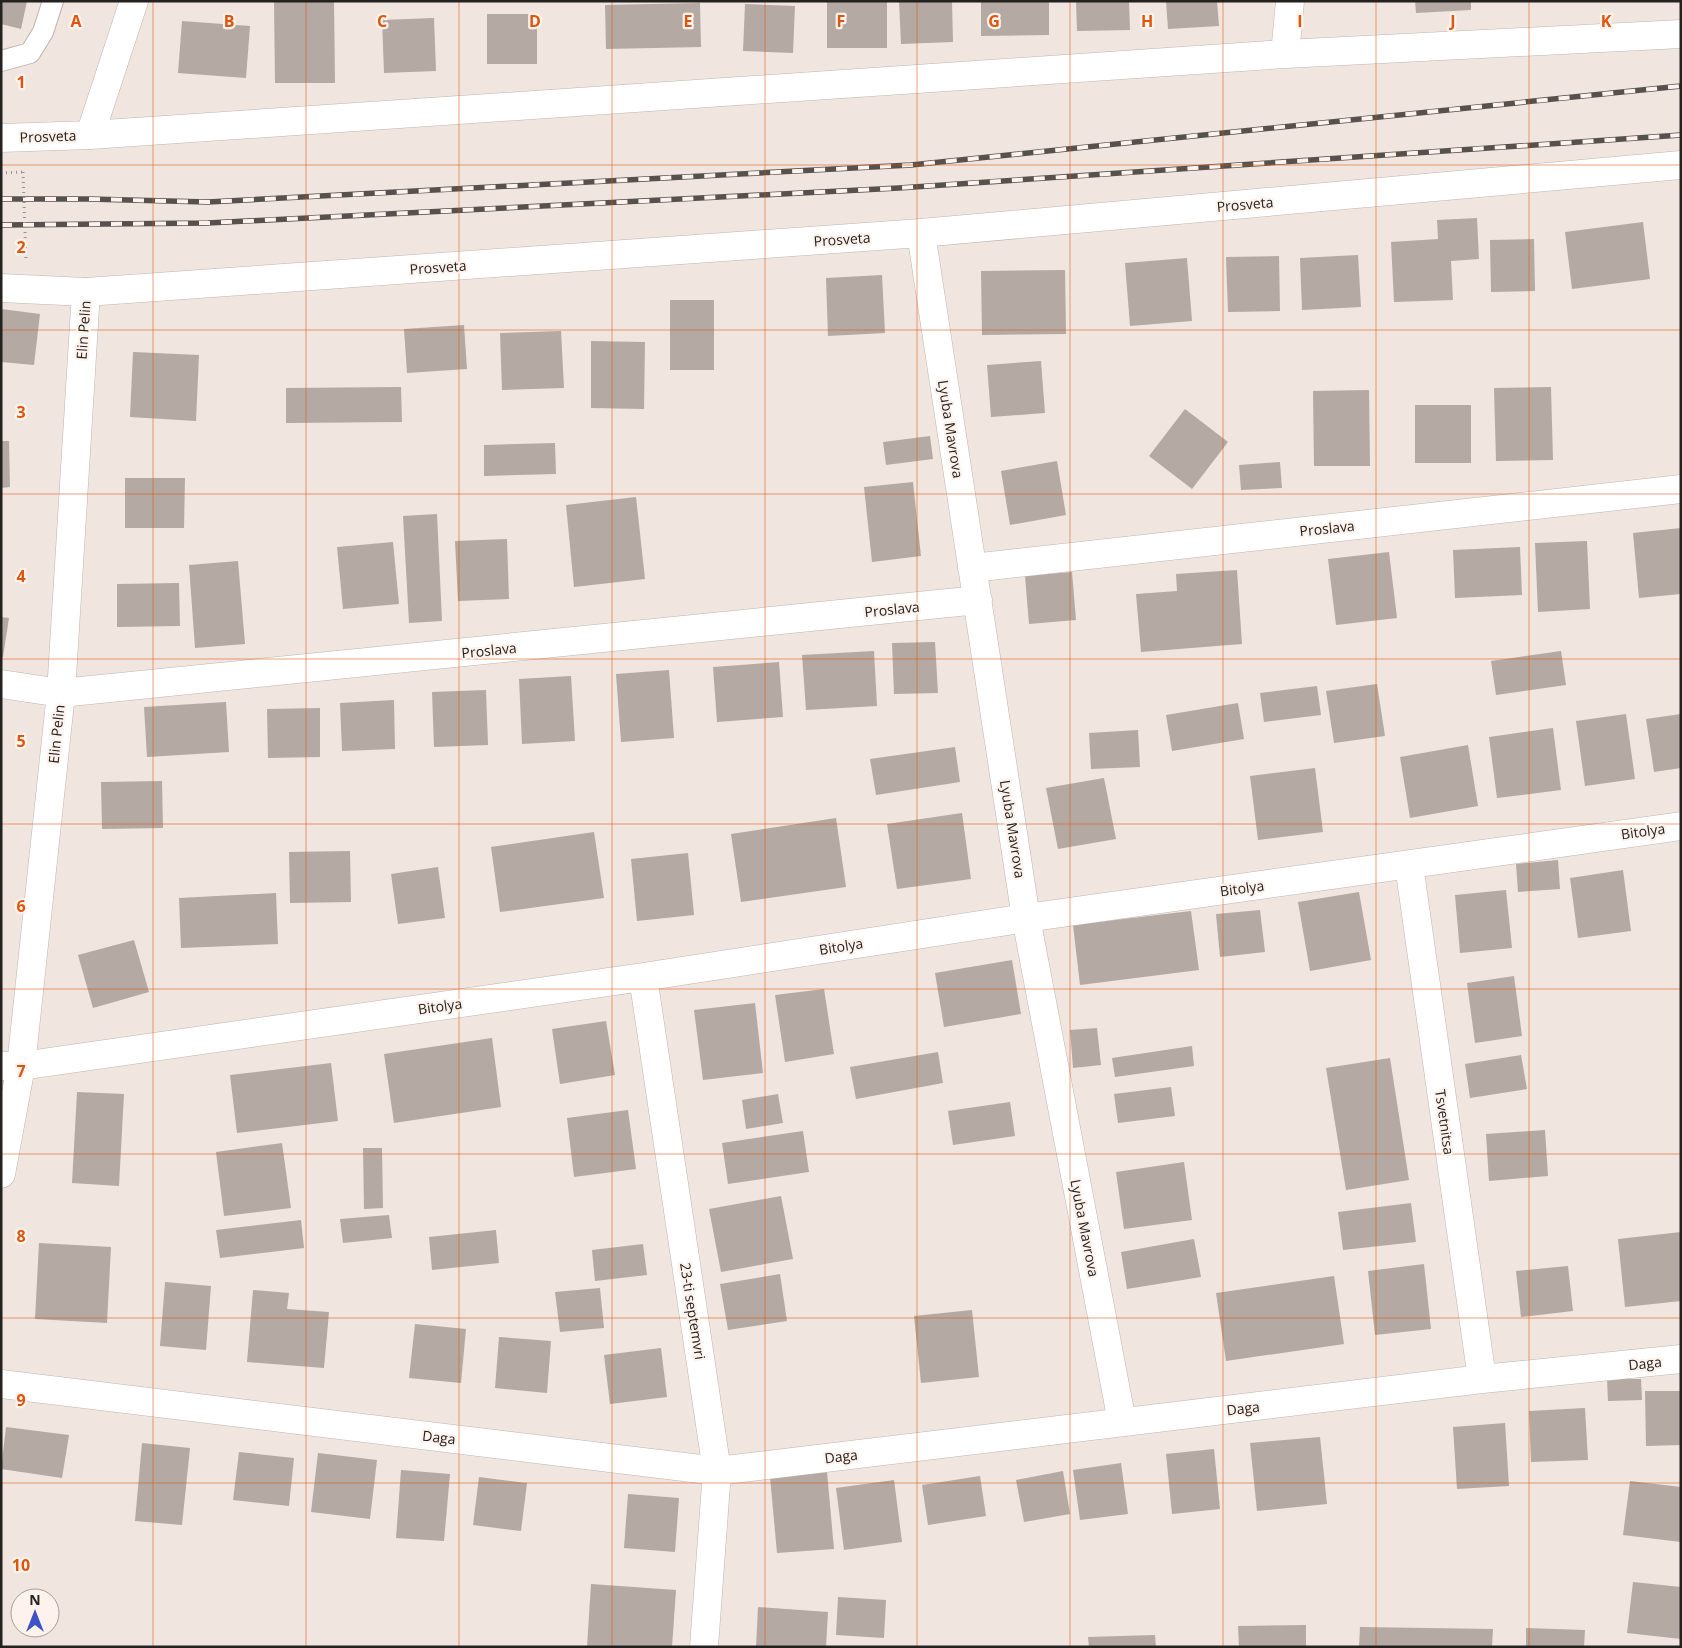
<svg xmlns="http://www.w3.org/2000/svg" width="1682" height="1648" font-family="'Open Sans',sans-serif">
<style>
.building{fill:#b4a9a3}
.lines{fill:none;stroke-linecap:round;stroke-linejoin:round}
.lane-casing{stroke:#bfb5ae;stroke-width:22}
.street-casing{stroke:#bfb5ae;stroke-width:29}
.secondary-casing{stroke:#bfb5ae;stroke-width:29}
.path{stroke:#99918c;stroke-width:3;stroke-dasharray:1 4;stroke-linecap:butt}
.lane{stroke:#fff;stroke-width:20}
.street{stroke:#fff;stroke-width:28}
.secondary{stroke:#fff;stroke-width:28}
.rail-casing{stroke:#57514d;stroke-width:5.5}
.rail{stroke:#fef3ec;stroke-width:4;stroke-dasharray:11;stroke-linecap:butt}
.path-bridge{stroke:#99918c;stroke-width:3;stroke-dasharray:1 4;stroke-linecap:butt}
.grid{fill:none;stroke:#de560d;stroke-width:1;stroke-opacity:0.55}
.labels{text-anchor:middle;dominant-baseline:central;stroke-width:4.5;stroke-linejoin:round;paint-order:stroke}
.street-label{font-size:14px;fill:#25211e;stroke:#fef3ec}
.grid-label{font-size:16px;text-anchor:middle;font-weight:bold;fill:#de560d;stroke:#fef3ec;stroke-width:4.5;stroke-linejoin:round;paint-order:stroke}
</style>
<rect width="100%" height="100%" fill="#f0e5df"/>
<path class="building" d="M1,1h26l-6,28 -20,-5z
M274,1h60l1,82h-60z
M827,1h60v47h-60z
M899,1h53l1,41 -52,2z
M981,1h68v34l-68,1z
M1076,1h53l1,29 -53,1z
M1166,1h51l2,25 -51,3z
M1415,1h56v9l-55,3z
M700,3l1,44 -95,2 -1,-44z
M745,4l50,2 -2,47 -50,-2z
M487,14h50v50h-50z
M434,18l2,53 -52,2 -2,-53z
M182,21l68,5 -4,52 -68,-5z
M1477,218l2,41 -28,2 2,39 -59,2 -3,-60 47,-3 -1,-19z
M1643,222l7,57 -78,10 -7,-57z
M1534,239l1,52 -44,1 -1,-52z
M1358,255l3,52 -59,3 -2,-52z
M1279,256l1,55 -52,1 -2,-55z
M1187,258l5,63 -62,5 -5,-63z
M1065,270l1,64 -84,1 -1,-64z
M882,275l3,58 -57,3 -2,-58z
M670,300h44v70h-44z
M1,309l39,5 -6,51 -33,-3z
M464,325l3,44 -60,4 -3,-44z
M561,331l3,57 -62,2 -2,-57z
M591,341l54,1 -1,67 -53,-1z
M133,352l66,3 -3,66 -66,-4z
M1041,361l4,52 -54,4 -4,-52z
M401,387l1,35 -116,1v-35z
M1551,387l2,73 -57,1 -2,-73z
M1369,390l1,76h-56l-1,-75z
M1415,405h56v58h-56z
M1185,409l43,33 -36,47 -43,-33z
M930,436l3,23 -47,6 -3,-23z
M1,441h8l1,46 -9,1z
M555,443l1,31 -72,2v-31z
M1057,461l9,54 -56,10 -9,-54z
M1280,462l2,26 -41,2 -2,-25z
M125,478h60l-1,50h-59z
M913,482l8,74 -49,6 -8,-75z
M636,497l9,82 -71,8 -8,-82z
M437,514l5,107 -33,2 -6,-107z
M1681,528v66l-42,4 -6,-65z
M507,539l2,60 -51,2 -3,-60z
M1587,541l3,68 -52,3 -3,-69z
M393,542l6,62 -56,5 -6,-62z
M1520,547l2,48 -67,3 -2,-48z
M1389,552l8,66 -61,7 -8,-66z
M238,561l7,83 -50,4 -6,-83z
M1237,570l5,74 -101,8 -5,-58 41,-3 -1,-17z
M1072,572l4,48 -47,4 -4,-48z
M179,583l1,43 -63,1v-43z
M1,617l8,1 -6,39h-2z
M935,642l3,51 -44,1 -2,-51z
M874,651l3,55 -71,4 -4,-55z
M1561,651l5,34 -70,10 -5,-34z
M779,662l4,55 -66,5 -4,-55z
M669,670l5,68 -53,4 -5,-68z
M571,676l4,65 -53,3 -3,-65z
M1377,684l8,52 -51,7 -8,-52z
M1317,686l4,29 -57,7 -4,-29z
M486,690l2,55 -54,2 -2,-55z
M394,700l1,49 -53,2 -2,-48z
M226,702l3,50 -82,5 -3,-50z
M1238,703l6,36 -72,12 -6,-36z
M320,708v49l-52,1 -1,-49z
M1626,714l9,65 -50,7 -9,-65z
M1681,714v54l-27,4 -8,-53z
M1553,728l8,62 -64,8 -8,-61z
M1138,730l2,37 -49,2 -2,-36z
M1468,745l10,61 -68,12 -10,-61z
M955,747l5,35 -84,13 -6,-36z
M1315,768l8,64 -65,8 -8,-64z
M1104,778l12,61 -58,10 -12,-61z
M162,781l1,47 -61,1 -1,-47z
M962,813l9,66 -74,10 -10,-65z
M836,818l10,69 -105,15 -10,-68z
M594,832l10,66 -104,14 -9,-65z
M350,851l1,51 -61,1 -1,-51z
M688,853l6,62 -57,6 -6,-62z
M1558,860l2,29 -42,3 -2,-28z
M438,867l7,51 -47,6 -7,-50z
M1623,870l8,61 -53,7 -8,-60z
M1506,890l6,58 -52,5 -5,-58z
M1359,892l12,68 -61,11 -12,-69z
M276,893l2,51 -97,4 -2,-50z
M1260,910l5,42 -45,5 -4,-43z
M1191,911l8,59 -119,15 -7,-60z
M134,940l15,52 -56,16 -15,-53z
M1012,960l9,54 -77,13 -9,-54z
M1514,976l8,60 -47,7 -8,-60z
M824,989l10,65 -49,8 -10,-67z
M755,1003l8,70 -60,7 -9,-70z
M606,1021l9,54 -55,9 -8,-55z
M1097,1028l4,37 -28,3 -3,-38z
M492,1038l9,69 -107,16 -10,-69z
M1192,1046l2,20 -79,11 -3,-19z
M938,1052l5,31 -87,16 -6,-32z
M1521,1055l6,34 -57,9 -5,-34z
M1390,1058l19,122 -63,10 -20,-122z
M331,1063l7,58 -101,12 -7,-58z
M1171,1087l4,29 -57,7 -4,-29z
M77,1092l47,2 -5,92 -47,-3z
M778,1094l5,29 -37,6 -4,-29z
M1010,1102l5,34 -62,9 -5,-34z
M628,1110l8,59 -62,8 -7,-59z
M1545,1130l3,46 -59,5 -3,-47z
M803,1131l6,41 -81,12 -6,-41z
M282,1143l9,65 -67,8 -8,-64z
M363,1148h19l1,60 -19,1z
M1184,1162l8,58 -68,9 -8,-57z
M781,1196l12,63 -72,13 -12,-63z
M1411,1203l5,39 -73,8 -5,-38z
M389,1215l3,23 -49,5 -3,-24z
M301,1220l3,28 -84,10 -4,-28z
M496,1230l3,33 -67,7 -3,-33z
M1681,1232v69l-56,6 -7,-68z
M1194,1239l7,38 -74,12 -6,-37z
M39,1243l72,4 -4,76 -72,-4z
M643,1244l4,31 -52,6 -3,-31z
M1424,1264l7,65 -56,6 -7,-64z
M1568,1266l5,45 -52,6 -5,-46z
M780,1274l7,47 -59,9 -8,-46z
M1334,1276l10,68 -118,17 -10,-68z
M165,1282l46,4 -5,64 -46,-4z
M600,1288l4,40 -44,4 -5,-40z
M253,1290l36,3 -2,16 42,3 -5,56 -77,-6z
M972,1310l7,67 -58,6 -7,-67z
M415,1324l51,5 -5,54 -52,-5z
M499,1337l52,4 -4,52 -52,-5z
M661,1348l6,49 -57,7 -6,-49z
M1607,1379h34l1,21 -34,1z
M1645,1391h36v54l-35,1z
M1585,1408l3,52 -57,2 -2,-51z
M1505,1423l4,63 -52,3 -4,-62z
M6,1427l63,8 -7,43 -61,-9z
M1320,1437l7,67 -70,7 -7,-68z
M142,1443l48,5 -8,77 -47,-4z
M1214,1449l6,60 -48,5 -6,-60z
M239,1452l55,6 -5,48 -56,-6z
M318,1453l59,7 -7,59 -59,-7z
M1121,1463l7,51 -48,6 -7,-50z
M401,1470l49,4 -6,67 -48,-3z
M1063,1471l7,43 -46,8 -8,-42z
M827,1472l7,77 -57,4 -7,-76z
M980,1476l6,40 -58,9 -6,-40z
M479,1477l48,6 -6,48 -48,-6z
M894,1480l8,62 -58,8 -8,-62z
M1630,1481l51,6v55l-58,-7z
M628,1494l51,4 -4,54 -51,-4z
M1633,1582l48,5v52l-54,-6z
M591,1584l85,6 -4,57h-85z
M838,1597l48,3 -2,38 -48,-3z
M758,1607l70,5 -2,35h-70z
M1306,1625v22h-67l-1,-21z
M1360,1627l133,2 -1,18h-133z
M1526,1628l59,2 -1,17h-58z
M1155,1635l1,12h-67l-1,-10z"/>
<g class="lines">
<g class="lane-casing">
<path id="lane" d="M1,61l29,-8 13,-21 10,-31"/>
</g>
<g class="street-casing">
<path id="street" d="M1285,54l5,-53
M90,135l1195,-81 396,-20
M921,233l105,685 96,504
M1,288l85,4 835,-59 760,-68
M972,568l709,-79
M1,684l60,9 917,-93
M1409,865l73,514
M643,977l74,494 -13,176
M1,1066h20l622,-89 383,-59 655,-92
M1,1384l716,87 765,-92 199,-20"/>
</g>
<g class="secondary-casing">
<path id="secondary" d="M1,138l89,-3 44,-134
M1,1174l20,-108 40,-373 25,-401"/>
</g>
<path class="path" d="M1,173l22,-1"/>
<use href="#lane" class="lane"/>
<use href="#street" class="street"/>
<use href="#secondary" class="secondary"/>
<g class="rail-casing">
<path id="rail" d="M1,199h87l120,3 703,-37 770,-79
M1,225l207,-2 691,-35 782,-53"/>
</g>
<use href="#rail" class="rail"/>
<path class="path-bridge" d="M23,172l3,90"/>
</g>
<path class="grid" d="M153,1v1646M306,1v1646M459,1v1646M612,1v1646M765,1v1646M917,1v1646M1070,1v1646M1223,1v1646M1376,1v1646M1529,1v1646M1,165h1680M1,330h1680M1,494h1680M1,659h1680M1,824h1680M1,989h1680M1,1154h1680M1,1318h1680M1,1483h1680"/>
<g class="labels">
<g class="street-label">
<text transform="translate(48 136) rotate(-2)">Prosveta</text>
<text transform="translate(1245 204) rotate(-5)">Prosveta</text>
<text transform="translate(842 239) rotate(-4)">Prosveta</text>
<text transform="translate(438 267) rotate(-4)">Prosveta</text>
<text transform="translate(83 330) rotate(-86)">Elin Pelin</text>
<text transform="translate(951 429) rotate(81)">Lyuba Mavrova</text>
<text transform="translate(1327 528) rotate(-6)">Proslava</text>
<text transform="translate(892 609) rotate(-6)">Proslava</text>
<text transform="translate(489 650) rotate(-6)">Proslava</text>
<text transform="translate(56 734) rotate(-84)">Elin Pelin</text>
<text transform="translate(1013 829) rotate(81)">Lyuba Mavrova</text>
<text transform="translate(1643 831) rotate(-8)">Bitolya</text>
<text transform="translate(1242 888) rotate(-8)">Bitolya</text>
<text transform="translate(841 946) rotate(-9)">Bitolya</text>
<text transform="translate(440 1006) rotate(-8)">Bitolya</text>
<text transform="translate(1445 1122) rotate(82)">Tsvetnitsa</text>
<text transform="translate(1085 1228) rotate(79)">Lyuba Mavrova</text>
<text transform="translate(693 1311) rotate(81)">23-ti septemvri</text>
<text transform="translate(1645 1363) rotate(-6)">Daga</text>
<text transform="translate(1243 1408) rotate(-7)">Daga</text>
<text transform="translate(439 1437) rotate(7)">Daga</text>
<text transform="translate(841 1456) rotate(-7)">Daga</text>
</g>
</g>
<g class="grid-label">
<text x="76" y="27">A</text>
<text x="229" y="27">B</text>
<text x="382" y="27">C</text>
<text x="535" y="27">D</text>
<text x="688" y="27">E</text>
<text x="841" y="27">F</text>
<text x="994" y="27">G</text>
<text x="1147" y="27">H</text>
<text x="1300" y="27">I</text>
<text x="1453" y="27">J</text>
<text x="1606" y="27">K</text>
<text x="21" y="88">1</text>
<text x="21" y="253">2</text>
<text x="21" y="418">3</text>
<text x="21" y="582">4</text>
<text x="21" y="747">5</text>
<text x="21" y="912">6</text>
<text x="21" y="1077">7</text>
<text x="21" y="1242">8</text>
<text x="21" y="1406">9</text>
<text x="21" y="1571">10</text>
</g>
<rect width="1682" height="1648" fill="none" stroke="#25211e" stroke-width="5"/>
<g transform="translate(35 1613)"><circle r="24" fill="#fef3ec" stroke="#a79f9a"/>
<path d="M0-4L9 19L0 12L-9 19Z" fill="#4053c6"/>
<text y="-8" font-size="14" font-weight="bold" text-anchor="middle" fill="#25211e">N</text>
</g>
</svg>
